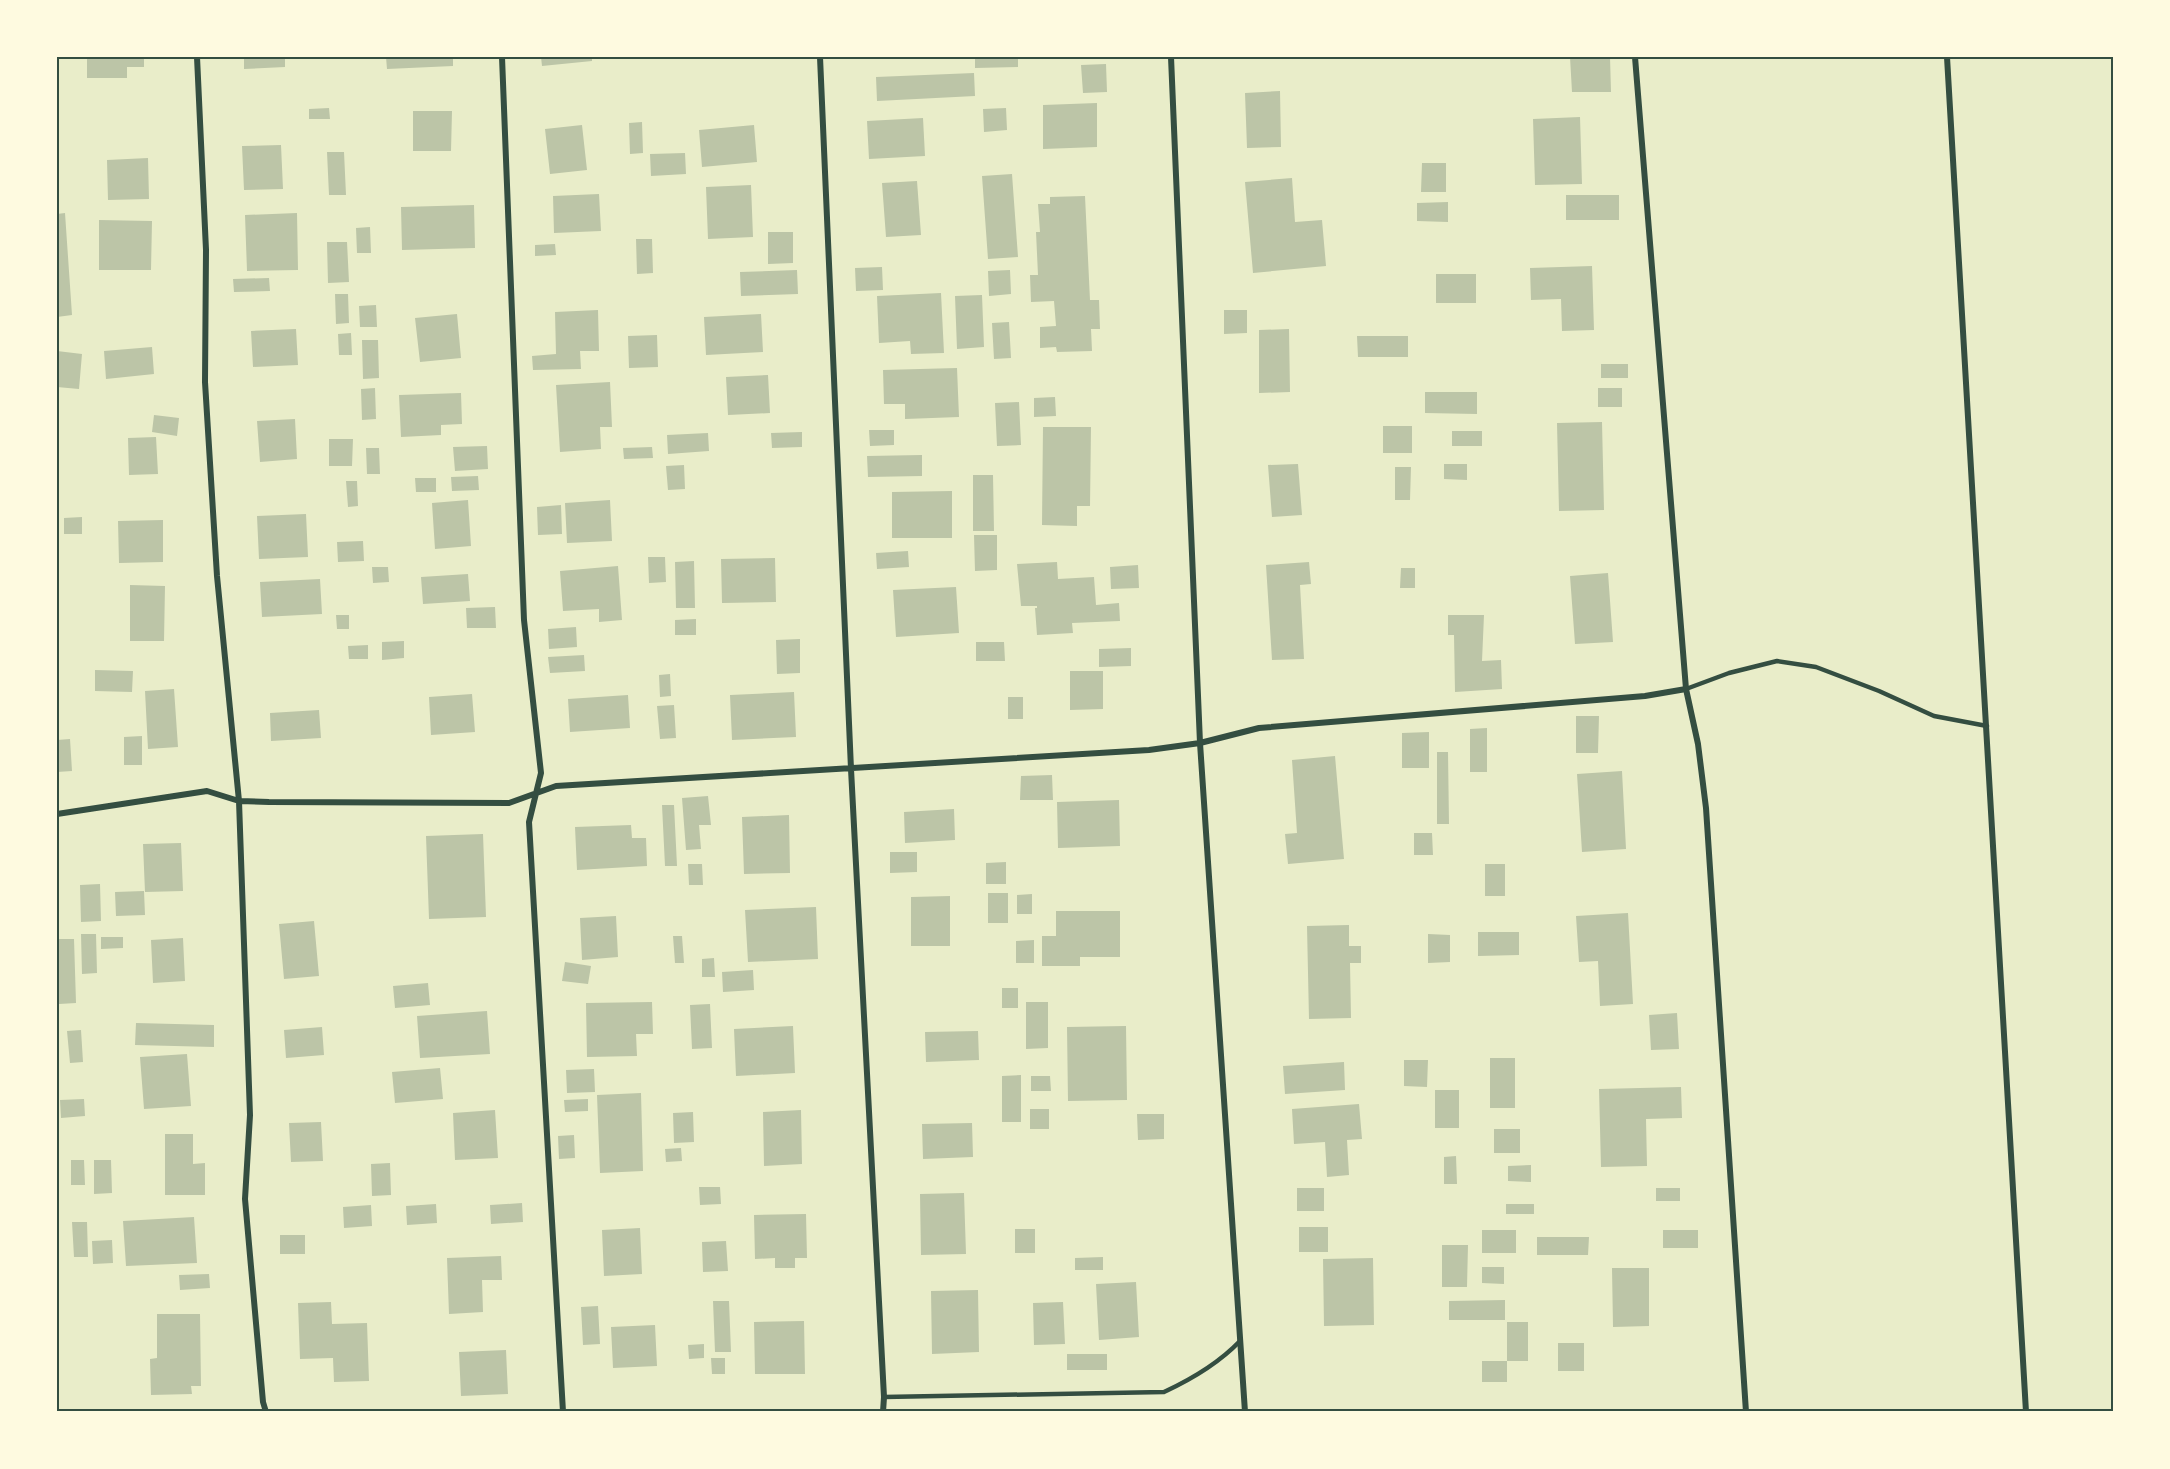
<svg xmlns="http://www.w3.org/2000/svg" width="2170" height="1469" font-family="'Noto Serif',serif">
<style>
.building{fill:#bcc5a7}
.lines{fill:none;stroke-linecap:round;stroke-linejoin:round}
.service{stroke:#344e41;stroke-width:4.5}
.minor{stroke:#344e41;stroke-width:6}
.neatline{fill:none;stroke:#344e41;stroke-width:2}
</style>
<rect width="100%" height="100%" fill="#e9edc9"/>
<path class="building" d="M87,57h57v10h-17v11h-40z
M244,57h41v10l-41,2z
M386,57h67v9l-66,3z
M541,57h51v4l-50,5z
M975,57h43v10l-43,1z
M1570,57h40l1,35h-39z
M1106,64l1,28 -24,1 -2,-28z
M974,73l1,23 -98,5 -1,-24z
M1280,91l1,56 -34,1 -2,-55z
M1097,103v44l-54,2v-44z
M329,108l1,11h-21v-10z
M1006,108l1,22 -23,2 -1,-23z
M413,111h39l-1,40h-38z
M1580,117l2,67 -47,1 -2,-66z
M923,118l2,38 -56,3 -2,-38z
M642,122l1,31 -13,1 -1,-31z
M582,125l5,45 -37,4 -5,-45z
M754,125l3,37 -55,5 -3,-37z
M281,145l2,44 -39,1 -2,-44z
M327,152h17l2,43h-17z
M685,153l1,21 -35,2 -1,-22z
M148,158l1,41 -41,1 -1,-40z
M1422,163h24v29h-25z
M1012,174l6,83 -30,2 -6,-83z
M1292,178l3,44 27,-2 4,46 -73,7 -8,-91z
M917,181l4,54 -35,2 -4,-54z
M751,185l2,52 -45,2 -2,-52z
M599,194l2,37 -47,2 -1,-37z
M1566,195h53v25h-53z
M1085,196l5,104h9l1,29h-9l1,22 -35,1 -1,-5 -16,1v-21l16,-1 -2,-25 -23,1 -1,-27h8l-2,-43h4l-2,-28h12v-7z
M1448,202v20l-31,-1v-18z
M474,205l1,43 -73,2 -1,-43z
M65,213l7,102 -15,2v-103z
M297,213l1,57 -51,1 -2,-56z
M99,220l53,1 -1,49h-52z
M370,227l1,26h-14l-1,-25z
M768,232h25v31l-25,1z
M636,239h16l1,34 -16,1z
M327,242h20l2,40 -21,1z
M555,244l1,11 -21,1v-11z
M1592,266l2,64 -32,1 -1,-32 -30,1 -1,-32z
M882,267l1,23 -27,1 -1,-23z
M797,270l1,24 -57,2 -1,-24z
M1010,270l1,24 -22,2 -1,-25z
M1436,274h40v29h-40z
M269,278l1,13 -36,1 -1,-13z
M941,293l3,60 -33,1 -1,-13 -31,2 -2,-47z
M335,294h13l1,29 -13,1z
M982,295l2,52 -27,2 -2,-53z
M376,305l1,22h-17l-1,-21z
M598,310l1,41h-19l1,18 -48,1 -1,-14 24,-2 -1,-42z
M1224,310h23v23l-23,1z
M457,314l4,44 -41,4 -5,-44z
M761,314l2,38 -57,3 -2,-38z
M1009,322l2,36 -17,1 -2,-36z
M296,329l2,36 -45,2 -2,-36z
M1289,329l1,63 -31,1v-63z
M351,333l1,22h-13l-1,-21z
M657,335l1,32 -29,1 -1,-32z
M1357,336h51v21h-50z
M362,340h16l1,38 -16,1z
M152,347l2,27 -48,5 -2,-28z
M57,351l25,3 -3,35 -22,-2z
M1601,364h27v14h-27z
M957,368l2,49 -54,2v-15h-21l-1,-34z
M768,375l2,38 -42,2 -2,-38z
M610,382l2,45h-12l1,22 -41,3 -4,-67z
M375,388l1,31 -14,1 -1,-31z
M1598,388h24v19h-24z
M1425,392h52v22l-52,-1z
M461,393l1,31 -21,1v10l-40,2 -2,-42z
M1055,397l1,19 -22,1v-19z
M1019,402l2,43 -24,1 -2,-43z
M154,415l25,3 -2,18 -25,-4z
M295,419l2,40 -37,3 -3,-41z
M1602,422l2,88 -45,1 -2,-88z
M1383,426h29v27h-29z
M1043,427h48l-1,79h-13v20l-35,-1z
M869,430h25v15l-24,1z
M1452,431h30v15h-30z
M802,432v15l-30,1 -1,-15z
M708,433l1,18 -41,3 -1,-19z
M156,437l2,37 -29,1 -1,-37z
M329,439h24l-1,27h-23z
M487,446l1,23 -33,2 -2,-24z
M652,447l1,11 -29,1 -1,-11z
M366,448h13l1,26h-13z
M922,455v21l-54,1 -1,-21z
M1298,464l4,51 -30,2 -4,-52z
M1444,464h23v16l-23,-1z
M684,465l1,24 -17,1 -2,-24z
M1395,467h16l-1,33h-15z
M973,475h20l1,56h-21z
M478,476l1,14 -27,1 -1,-14z
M415,478h21v14h-20z
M346,481h11l1,25 -10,1z
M952,491v47h-60v-46z
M468,500l3,46 -36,3 -3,-46z
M610,500l2,41 -45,2 -2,-40z
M561,505l1,29 -24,1 -1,-28z
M306,514l2,43 -49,2 -2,-43z
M82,517v17h-18v-16z
M163,520v42l-44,1 -1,-42z
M974,535h23v35l-22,1z
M363,541l1,20 -26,1 -1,-20z
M908,551l1,16 -32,2 -1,-16z
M648,557h17l1,25 -17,1z
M775,558l1,44 -54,1 -1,-44z
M694,561l1,47h-19l-1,-46z
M1057,562l1,17 36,-2 2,28 23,-2 1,18 -48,2 1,10 -36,2 -2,-27h2v-2h-16l-4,-42z
M1309,562l2,22 -11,1 4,74 -32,1 -6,-95z
M1138,565l1,23 -28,1 -1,-22z
M618,566l4,54 -23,2v-13l-36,2 -3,-40z
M372,567h16l1,15 -16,1z
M1401,568h14v20h-15z
M1608,573l5,69 -38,2 -5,-68z
M468,574l2,27 -47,3 -2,-27z
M320,579l2,35 -60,3 -2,-35z
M130,585l35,1 -1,55h-34z
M956,587l3,46 -63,4 -3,-47z
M495,607l1,21h-29l-1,-20z
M336,615h13v14h-12z
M1448,615h36l-2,46 19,-1 1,29 -47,3 -1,-57h-6z
M696,619v16h-21v-15z
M576,627l1,20 -28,2 -1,-20z
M800,639v34l-23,1 -1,-34z
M404,641v17l-22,2v-18z
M976,642h28l1,19h-29z
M368,645v14h-19l-1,-13z
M1131,648v18l-32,1v-18z
M584,655l1,16 -35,2 -2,-16z
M95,670l38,1 -1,21 -37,-1z
M1070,671h33v38l-33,1z
M670,674l1,22 -11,1 -1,-22z
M174,689l4,58 -30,2 -3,-58z
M794,692l2,45 -64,3 -2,-45z
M472,694l3,38 -44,3 -2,-38z
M628,695l2,33 -60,4 -2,-33z
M1008,697h15v22h-15z
M674,705l2,33 -16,1 -3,-33z
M319,710l2,28 -50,3 -1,-28z
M1576,716h23l-1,37h-22z
M1487,728v44h-17v-43z
M1429,732v36h-27v-35z
M142,736v29h-18v-28z
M70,739l2,32 -15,1v-32z
M1437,752h11l1,72h-12z
M1335,756l9,103 -56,5 -3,-30 12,-1 -5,-73z
M1622,771l4,78 -44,3 -5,-78z
M1052,775l1,25h-33l1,-24z
M708,796l3,29h-12l2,24 -15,1 -4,-52z
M1119,800l1,46 -62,2 -1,-46z
M662,805h12l3,61h-12z
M954,809l1,31 -50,3 -1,-31z
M789,815l1,58 -46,1 -2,-57z
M631,825l1,13h14l1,28 -70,4 -2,-43z
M1414,833h18l1,22h-19z
M483,834l3,83 -57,2 -3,-83z
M181,843l2,48 -38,1 -2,-48z
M890,852h27v20l-27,1z
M1006,862v22h-20v-21z
M688,864h14l1,21h-14z
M1485,864h20v32h-20z
M100,884l1,37 -20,1 -1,-37z
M144,891l1,24 -29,1 -1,-24z
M988,893h20v30h-20z
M1032,894v20h-15v-19z
M950,896v50h-39v-49z
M816,907l2,52 -70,3 -3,-52z
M1056,911h64v46h-40v9h-38v-30h14z
M1628,913l5,91 -33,2 -2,-45 -19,1 -3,-46z
M616,916l2,41 -36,3 -2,-42z
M314,921l5,55 -35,3 -5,-55z
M1349,925v21h12v17h-11l1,55 -42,1 -2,-93z
M1478,932h41v23l-41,1z
M81,934h15l1,39 -15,1z
M1428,934l22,1v27l-22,1z
M673,936h9l2,27h-9z
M101,937h22v11l-22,1z
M183,938l2,43 -32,2 -2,-43z
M57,939h17l2,64 -17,1z
M1034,940v23h-18v-22z
M714,958l1,19h-13v-18z
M565,962l26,4 -3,18 -26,-3z
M753,970l1,20 -31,2 -1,-20z
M428,983l2,22 -35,3 -2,-22z
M1002,988h16v20h-16z
M652,1002l1,32h-17l1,22 -50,1 -1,-54z
M1026,1002h22v46l-22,1z
M710,1004l2,44 -20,1 -2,-44z
M487,1011l3,43 -70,4 -3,-42z
M1677,1013l2,36 -28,1 -2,-35z
M136,1023l78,2v22l-79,-2z
M793,1026l2,47 -59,3 -2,-47z
M1126,1026l1,74 -59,1 -1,-74z
M322,1027l2,28 -38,3 -2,-28z
M81,1030l2,32 -13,1 -3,-32z
M978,1031l1,29 -53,2 -1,-30z
M187,1054l4,52 -47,3 -4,-52z
M1490,1058h25v50h-25z
M1404,1060h24l-1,27 -23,-1z
M1344,1062l1,28 -60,4 -2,-28z
M440,1068l3,31 -48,4 -3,-31z
M594,1069l1,23 -28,1 -1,-23z
M1021,1075v47h-19v-46z
M1031,1076h19l1,15h-20z
M1681,1087l1,31 -36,1 1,47 -46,1 -2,-78z
M1435,1090h24v38h-24z
M641,1093l2,78 -43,2 -3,-78z
M84,1099l1,17 -24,2 -1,-18z
M588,1099v12l-23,1 -1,-12z
M1359,1104l3,35 -15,1 2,35 -22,2 -2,-35 -31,2 -2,-35z
M1030,1109h19v20h-19z
M495,1110l3,48 -43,2 -2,-47z
M801,1110l1,54 -38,2 -1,-54z
M693,1112l1,30 -20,1 -1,-30z
M1137,1114h27v25l-26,1z
M321,1122l2,39 -32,1 -2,-39z
M972,1123l1,34 -50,2 -1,-35z
M1494,1129h26v24h-26z
M165,1134h28v30l12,-1v32h-40z
M574,1135l1,23 -16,1 -1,-23z
M681,1148l1,13 -16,1 -1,-13z
M1456,1156l1,28h-13v-27z
M71,1160h13l1,25h-14z
M94,1160h17l1,33 -18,1z
M390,1163l1,32 -19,1 -1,-32z
M1531,1165v17l-23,-1v-15z
M699,1187h21l1,17 -21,1z
M1297,1188h27v23h-27z
M1656,1188h24v13h-24z
M964,1193l2,61 -45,1 -1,-61z
M522,1203l1,19 -32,2 -1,-19z
M436,1204l1,19 -30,2 -1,-19z
M1506,1204h28v10h-28z
M371,1205l1,21 -28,2 -1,-21z
M806,1214l1,44h-12v10h-20v-10l-20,1 -1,-44z
M194,1217l3,46 -71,3 -3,-45z
M72,1222h15l1,35h-14z
M1299,1227h29v25h-29z
M640,1228l2,46 -38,2 -2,-46z
M1015,1229h20v24h-20z
M1482,1230h34v23h-34z
M1663,1230h35v18h-35z
M280,1235h25v19h-25z
M1537,1237h52l-1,18h-51z
M112,1240l1,23 -20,1 -1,-23z
M726,1241l2,30 -25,1 -1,-30z
M1442,1245h26l-1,42h-25z
M501,1256l1,24h-20l1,32 -34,2 -2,-56z
M1103,1257v13h-28v-12z
M1373,1258l1,67 -50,1 -1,-67z
M1482,1267h22v17l-22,-1z
M1612,1268h37v58l-36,1z
M209,1274l1,14 -30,2 -1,-15z
M1136,1282l3,55 -40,3 -3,-56z
M978,1290l1,62 -47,2 -1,-63z
M1505,1300v20h-56v-19z
M713,1301h16l2,51h-16z
M331,1302l1,22 35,-1 2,58 -35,1 -1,-24 -33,1 -2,-56z
M1063,1302l2,42 -31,1 -1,-42z
M598,1306l2,38 -17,1 -2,-38z
M157,1314h43l1,72h-10l1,8 -41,1 -1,-36 7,-1z
M804,1321l1,53h-50l-1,-52z
M1507,1322h21v39h-21z
M655,1325l2,41 -44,2 -2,-41z
M1558,1343h26v28h-26z
M704,1344v14l-15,1 -1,-14z
M506,1350l2,44 -47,2 -2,-44z
M1067,1354h40v16h-40z
M711,1358h14v16h-13z
M1482,1361h25v21h-25z"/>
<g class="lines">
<path class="service" d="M1686,689l43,-16 48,-12 39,6 63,24 55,25 53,10
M884,1397l280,-5c28,-13 54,-28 76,-51"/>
<path class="minor" d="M197,57l9,193 -1,132 12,194 22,225 11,314 -5,84 18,203 3,10
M502,57l22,563 17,153 -12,49 34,590
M820,57l31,712 33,628 -1,15
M1171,57l29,686 45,669
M1635,57l51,632 12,55 8,64 40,604
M1947,57l79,1355
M57,814l150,-23 32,10 30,1 240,1 47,-17 593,-36 51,-7 59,-15 386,-32 41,-7"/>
</g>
<rect width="2170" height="1469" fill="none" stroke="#fefae0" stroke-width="117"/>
<rect x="58" y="58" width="2054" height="1352" class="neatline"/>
</svg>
